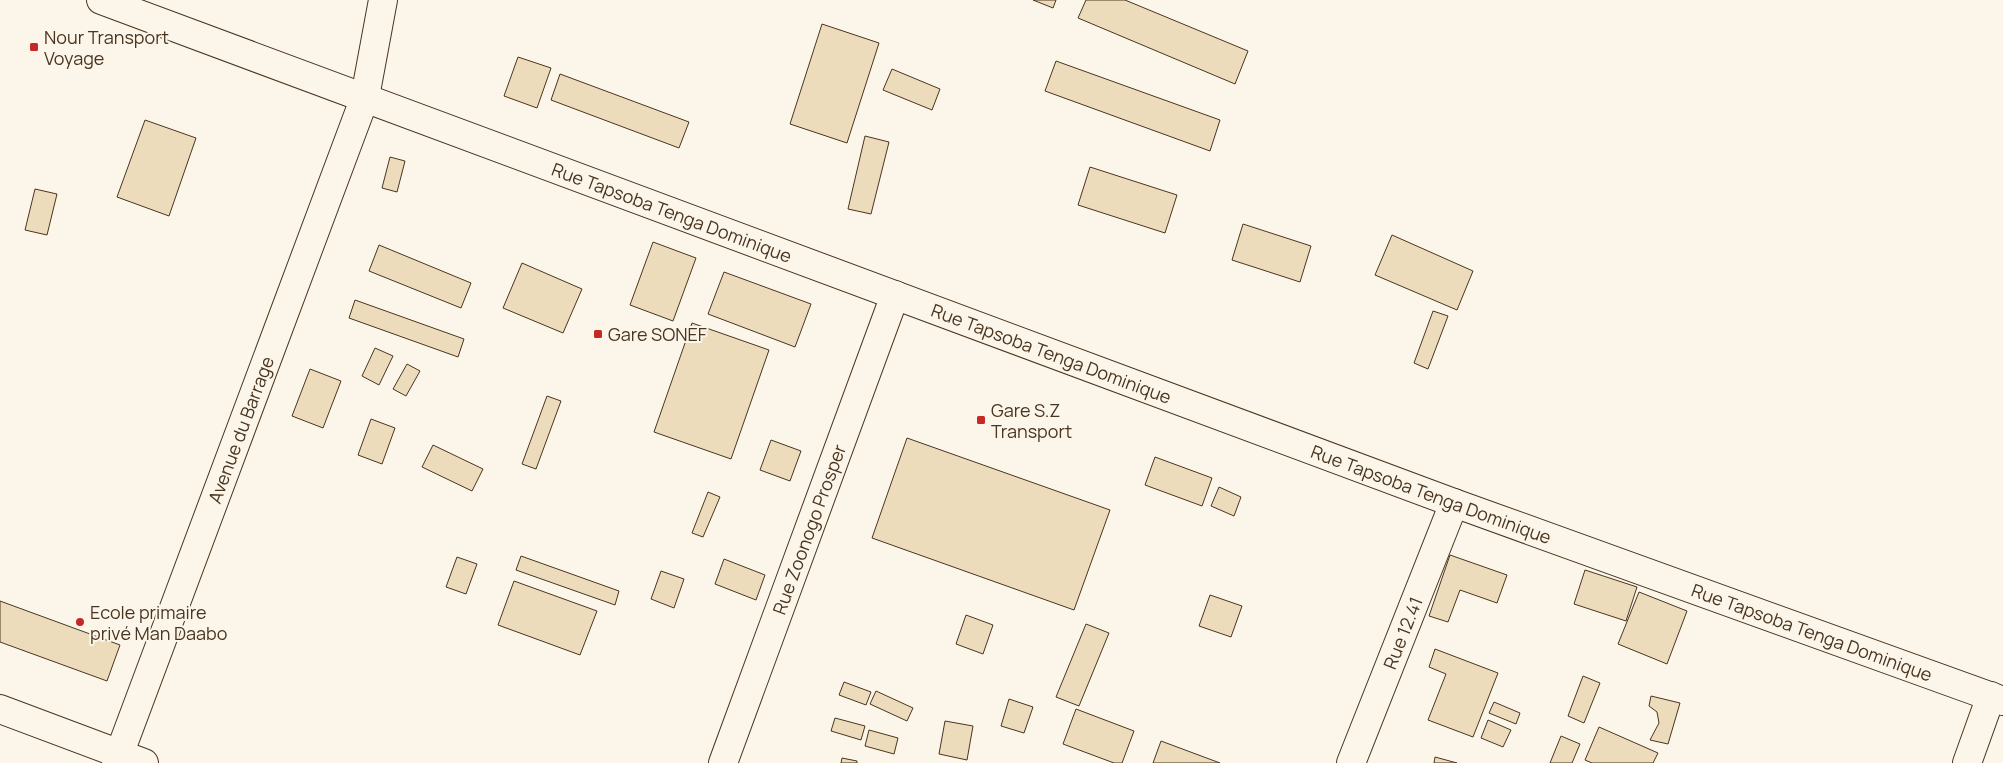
<svg xmlns="http://www.w3.org/2000/svg" width="2003" height="763" font-family="Manrope,sans-serif">
<style>
.building{fill:#ecdcbc;stroke:#4a3520}
.lines{fill:none;stroke-linecap:round;stroke-linejoin:round}
.minor-casing{stroke:#4a3520;stroke-width:30}
.minor{stroke:#fbf6e9;stroke-width:28}
.poi-dot{fill:#c62828;stroke:#fbf6e9;stroke-width:2}
.labels{text-anchor:middle;dominant-baseline:central;stroke-width:4;stroke-linejoin:round;paint-order:stroke}
.poi-label{font-size:18px;fill:#4a3520;stroke:#fbf6e9;text-anchor:start}
.street-label{font-size:18px;fill:#4a3520;stroke:#fbf6e9}
</style>
<rect width="100%" height="100%" fill="#fbf6e9"/>
<path class="building" d="M1033,0h23l-3,8z
M1086,0h39l123,51 -13,33 -157,-66z
M822,24l57,19 -32,100 -57,-19z
M518,57l33,11 -14,40 -33,-12z
M1056,61l164,59 -10,31 -165,-60z
M892,69l48,20 -8,21 -49,-20z
M560,74l129,48 -10,26 -128,-48z
M145,120l51,18 -27,78 -52,-19z
M865,136l24,6 -18,72 -23,-5z
M390,157l15,4 -8,31 -15,-4z
M1090,167l87,28 -12,38 -87,-28z
M35,189l22,5 -10,41 -22,-5z
M1243,224l68,22 -11,36 -68,-22z
M1392,235l81,36 -16,39 -82,-35z
M653,242l43,16 -23,63 -43,-16z
M379,245l92,38 -10,25 -92,-37z
M522,263l60,26 -19,44 -60,-25z
M724,272l87,32 -16,43 -87,-33z
M355,300l109,39 -6,18 -109,-39z
M1433,311l15,5 -20,53 -14,-6z
M692,323l77,27 -38,109 -77,-27z
M375,348l18,8 -14,29 -17,-9z
M407,364l13,7 -14,25 -13,-7z
M310,369l31,12 -18,47 -31,-12z
M547,396l14,5 -25,68 -14,-5z
M371,419l24,9 -13,36 -24,-9z
M907,438l203,72 -36,100 -202,-72z
M771,440l30,11 -11,30 -30,-11z
M433,445l50,24 -11,22 -50,-24z
M1155,457l57,21 -10,28 -57,-21z
M1219,487l22,10 -7,19 -23,-10z
M708,492l12,5 -17,40 -11,-4z
M1450,555l57,20 -10,28 -37,-13 -12,32 -19,-6z
M521,556l98,35 -4,14 -99,-35z
M457,557l20,7 -11,30 -20,-7z
M724,559l41,16 -9,25 -41,-16z
M1585,570l52,17 -11,34 -52,-17z
M661,571l23,8 -10,29 -23,-9z
M514,581l83,30 -17,44 -82,-30z
M1639,592l48,19 -20,53 -49,-20z
M1210,595l32,11 -11,31 -32,-11z
M0,601l120,44 -13,36 -107,-39z
M966,615l27,10 -10,29 -27,-10z
M1086,624l23,9 -30,73 -23,-9z
M1435,649l63,24 -25,64 -45,-17 18,-46 -17,-7z
M1583,676l17,7 -16,40 -16,-7z
M844,682l27,10 -5,13 -27,-10z
M876,691l37,17 -6,13 -37,-17z
M1651,696l29,7 -12,41 -18,-4 9,-17 -2,-11 -8,-6z
M1009,699l24,8 -9,26 -23,-7z
M1494,702l26,11 -4,11 -27,-11z
M1076,709l58,22 -12,32h-8l-51,-19z
M835,718l30,8 -4,14 -30,-9z
M1488,720l23,10 -8,17 -22,-9z
M945,721l28,5 -6,34 -28,-6z
M1599,727l59,26 -5,10h-61l-7,-3z
M869,730l29,8 -4,16 -29,-8z
M1561,736l19,8 -8,19h-22z
M1161,741l59,22h-67z
M1435,757l22,6h-23z
M842,758l15,3v2h-16z"/>
<g class="lines">
<g class="minor-casing">
<g id="minor">
<path id="s1" d="M101,0l1353,503 549,198"/>
<path d="M0,709l144,54"/>
<path id="s2" d="M116,763l249,-666 18,-97"/>
<path id="s3" d="M723,763l172,-468"/>
<path id="s4" d="M1351,763l103,-260"/>
<path d="M1967,763l24,-67"/>
</g>
</g>
<use href="#minor" class="minor"/>
</g>
<g class="poi-dot">
<rect x="29" y="42" width="10" height="10" rx="2.5"/>
<rect x="593" y="329" width="10" height="10" rx="2.5"/>
<rect x="976" y="415" width="10" height="10" rx="2.5"/>
<circle cx="80" cy="622" r="5"/>
</g>
<g class="labels">
<g class="poi-label">
<text x="44" y="37">Nour Transport<tspan x="44" dy="21">Voyage</tspan></text>
<text x="608" y="334">Gare SONEF</text>
<text x="991" y="410">Gare S.Z<tspan x="991" dy="21">Transport</tspan></text>
<text x="90" y="612">Ecole primaire<tspan x="90" dy="21">privé Man Daabo</tspan></text>
</g>
<g class="street-label">
<text stroke="none"><textPath href="#s1" startOffset="609">Rue Tapsoba Tenga Dominique</textPath></text>
<text stroke="none"><textPath href="#s1" startOffset="1014">Rue Tapsoba Tenga Dominique</textPath></text>
<text stroke="none"><textPath href="#s2" startOffset="356">Avenue du Barrage</textPath></text>
<text stroke="none"><textPath href="#s1" startOffset="1419">Rue Tapsoba Tenga Dominique</textPath></text>
<text stroke="none"><textPath href="#s3" startOffset="249">Rue Zoonogo Prosper</textPath></text>
<text stroke="none"><textPath href="#s1" startOffset="1824">Rue Tapsoba Tenga Dominique</textPath></text>
<text stroke="none"><textPath href="#s4" startOffset="140">Rue 12.41</textPath></text>
</g>
</g>
</svg>
